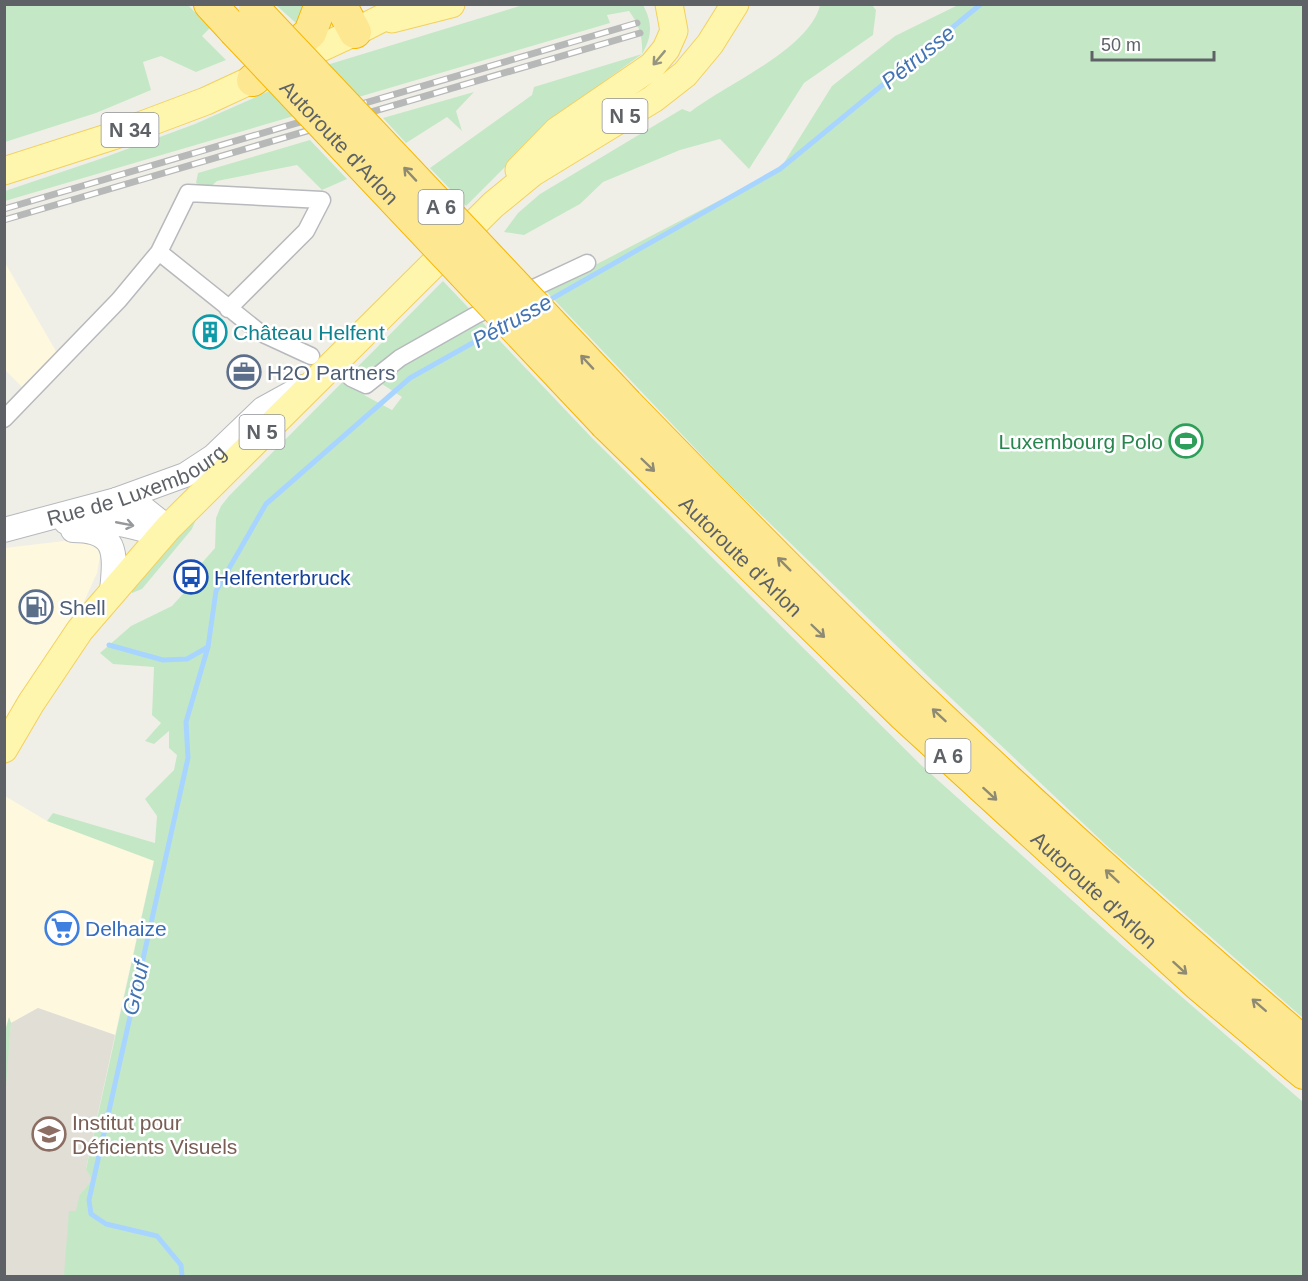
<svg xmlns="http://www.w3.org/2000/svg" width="1308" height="1281" font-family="Helvetica,sans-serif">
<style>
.commercial{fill:#fef8de}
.education{fill:#e0ded5}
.green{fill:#c4e8c6;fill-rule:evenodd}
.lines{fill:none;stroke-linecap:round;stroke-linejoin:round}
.stream{stroke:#a8d5ff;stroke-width:5}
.street-casing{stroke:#b7b9bd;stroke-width:19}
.secondary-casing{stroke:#b5b9be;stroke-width:26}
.primary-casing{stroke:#f2d15e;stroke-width:29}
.highway-casing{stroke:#f7b700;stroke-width:34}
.street{stroke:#fff;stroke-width:16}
.secondary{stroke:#fff;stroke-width:24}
.primary{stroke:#fff6ad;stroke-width:27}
.highway{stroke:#fde891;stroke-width:32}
.rail-casing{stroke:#b7b8b8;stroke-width:7}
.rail{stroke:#fff;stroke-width:4.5;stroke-dasharray:14;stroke-linecap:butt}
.highway-bridge-casing{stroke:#f7b700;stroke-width:34;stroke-linecap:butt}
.highway-bridge{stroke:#fde891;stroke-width:32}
.oneway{stroke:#969680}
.oneway2{stroke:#8e8a74}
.oneway3{stroke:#96999c}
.labels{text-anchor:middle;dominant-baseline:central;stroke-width:5;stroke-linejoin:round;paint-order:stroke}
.shield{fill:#fff;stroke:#8e9195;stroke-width:1.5}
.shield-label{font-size:20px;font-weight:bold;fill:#5e6267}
.street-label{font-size:21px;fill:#5e6267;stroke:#fff}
.culture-label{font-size:21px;fill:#0d838f;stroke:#fff;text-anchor:start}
.service-label{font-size:21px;fill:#4e5e75;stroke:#fff;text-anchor:start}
.leisure-label{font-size:21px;fill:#27864d;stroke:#fff;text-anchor:end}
.transit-label{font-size:21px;fill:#164399;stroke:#fff;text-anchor:start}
.shop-label{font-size:21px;fill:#366cbe;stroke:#fff;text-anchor:start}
.education-label{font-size:21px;fill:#785e54;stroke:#fff;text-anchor:start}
.water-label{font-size:22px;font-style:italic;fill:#4274b3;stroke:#fff}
</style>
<rect width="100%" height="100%" fill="#f0efe7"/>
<path class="commercial" d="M4,261l57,99 -33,33 -23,-23z
M81,539l9,1 7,7 3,9 -3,17 -43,95 -49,81v-201z
M5,796l42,25 107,39 -39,175 -77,-27 -27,15 -2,-5 -4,13z"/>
<path class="education" d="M38,1008l77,27 -29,133 6,12 -12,14 32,82h-107l-1,-176 7,-77z"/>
<path class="green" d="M4,5h184l22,23 -8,8 24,24 -30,12 -35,-16 -18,6 8,28 -55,23 -91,29z
M276,5h39l-17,20z
M523,5h120c10,18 9,32 -1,49l-87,63 -89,89 -36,-38 102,-73 2,-8 108,-33c1,-16 -3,-30 -13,-43l-22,4 3,8 -605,178v-10l95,-32 95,-35 135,-60z
M820,5h52l4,5 -3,25 -69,48 -55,86 -29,-30 -40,11 -77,32 -23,22 -56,31 -20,-3 14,-19 22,-19 142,-85 8,3c35,-27 120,-63 130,-107z
M958,5h345v1013l-197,-173 -172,-163 -207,-200 -183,-193 53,-25 183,-95 52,-83 63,-50z
M474,92l-18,19 6,20 -15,-14 -41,26 -23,-25z
M310,140l37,39 -25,11 -25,-25 -80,16 -9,8 -12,-6 2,-10z
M443,281l149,157 329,327 201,180 181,157v174h-1239l5,-65h7l4,-17 12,-14 -6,-11 68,-308 -107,-40 6,-8 102,30 2,-27 -12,-17 29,-29 3,-15 -8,-7v-17l-15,13 -9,-3 16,-18 -9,-8 2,-48 -41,-3 -13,-11 31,-27 41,-20 28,-31 1,-11 14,-16 1,-30 5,-12 8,-10zM379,382l23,15 -10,13 -28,-15z
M193,519h3l-4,10 -50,60 -10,4 -1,-3z
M9,1017l2,6 -6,76v-68z"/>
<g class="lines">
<path class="stream" d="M546,302l234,-133 201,-165
M109,645l54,15 24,-1 21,-12
M182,1276l-1,-11 -24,-29 -51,-12 -15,-10 -2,-14 99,-442 -2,-36 22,-75 8,-56 50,-87 144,-126 91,-51"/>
<g class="street-casing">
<path id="street" d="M159,252l100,80 52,24
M351,378l15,7 34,-27 76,-43 111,-52
M4,419l115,-119 40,-48 29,-59 134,7 -16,31 -78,78"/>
</g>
<g class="secondary-casing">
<g id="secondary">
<path d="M116,500l28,9 24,19"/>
<path d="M66,522c34,-4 64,3 96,13"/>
<path id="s1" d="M4,530l112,-30 69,-25 29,-19 49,-47 40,-22"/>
<path d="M73,530c47,0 42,26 39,62"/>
</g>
</g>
<g class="primary-casing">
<path id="primary" d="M392,19l59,-15
M519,170l38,-39 95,-65 14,-17 8,-18 -5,-27
M4,171l109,-35 93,-35 149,-69 55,-28
M4,749l27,-46 49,-73 88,-102 325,-323 39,-32 121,-74 32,-25 25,-30 25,-40"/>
</g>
<g class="highway-casing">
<g id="highway">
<path d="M210,4l24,26"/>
<path d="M340,4l15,28"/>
<path d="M253,80l57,-47 11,-29"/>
<path d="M627,404c97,100 194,199 294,295 124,118 252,232 383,344"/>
<path id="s2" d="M606,424l299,292 294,269 105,88"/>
</g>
</g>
<use href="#street" class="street"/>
<use href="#secondary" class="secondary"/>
<use href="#primary" class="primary"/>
<use href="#highway" class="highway"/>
<g class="rail-casing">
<path id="rail" d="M4,209l633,-186
M4,220l636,-187"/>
</g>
<use href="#rail" class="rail"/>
<g class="highway-bridge-casing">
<g id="highway-bridge">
<path d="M255,10l372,394"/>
<path id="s3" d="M234,30l372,394"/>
</g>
</g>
<use href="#highway-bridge" class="highway-bridge"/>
</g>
<defs><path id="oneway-shaft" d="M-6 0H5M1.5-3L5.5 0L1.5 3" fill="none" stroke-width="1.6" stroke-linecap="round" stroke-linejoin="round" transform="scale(1.5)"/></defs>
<use class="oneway" href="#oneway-shaft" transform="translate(659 58) rotate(130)"/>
<g class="oneway2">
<use href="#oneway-shaft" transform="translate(410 174) rotate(-133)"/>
<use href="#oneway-shaft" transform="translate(587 362) rotate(-133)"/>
<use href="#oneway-shaft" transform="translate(648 465) rotate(44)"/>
<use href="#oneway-shaft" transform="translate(784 564) rotate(-135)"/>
<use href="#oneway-shaft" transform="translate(818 631) rotate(44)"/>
<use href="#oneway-shaft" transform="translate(939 715) rotate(-137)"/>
<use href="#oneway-shaft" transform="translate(990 794) rotate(42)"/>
<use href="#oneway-shaft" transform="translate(1112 876) rotate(-137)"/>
<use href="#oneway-shaft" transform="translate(1180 968) rotate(42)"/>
<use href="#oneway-shaft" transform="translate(1259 1005) rotate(-139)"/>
</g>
<use class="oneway3" href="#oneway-shaft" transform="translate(125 524) rotate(11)"/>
<defs>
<g id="building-ring" transform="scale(1.725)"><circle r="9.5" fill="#fff" stroke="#0f9aa8" stroke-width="1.5"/><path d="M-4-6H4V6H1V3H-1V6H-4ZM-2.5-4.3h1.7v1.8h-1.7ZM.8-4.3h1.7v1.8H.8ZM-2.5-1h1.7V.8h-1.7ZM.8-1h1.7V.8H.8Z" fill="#0f9aa8"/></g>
<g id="office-ring" transform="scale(1.725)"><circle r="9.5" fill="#fff" stroke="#5c6f8a" stroke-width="1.5"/><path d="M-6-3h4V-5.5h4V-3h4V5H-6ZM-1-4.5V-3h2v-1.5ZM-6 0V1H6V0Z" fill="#5c6f8a"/></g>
<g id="stadium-ring" transform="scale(1.725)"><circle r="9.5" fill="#fff" stroke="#2e9e5b" stroke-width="1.5"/><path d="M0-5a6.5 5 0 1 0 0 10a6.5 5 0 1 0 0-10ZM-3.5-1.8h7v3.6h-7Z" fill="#2e9e5b"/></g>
<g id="bus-ring" transform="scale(1.725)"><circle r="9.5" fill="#fff" stroke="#1a4fb4" stroke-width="1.5"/><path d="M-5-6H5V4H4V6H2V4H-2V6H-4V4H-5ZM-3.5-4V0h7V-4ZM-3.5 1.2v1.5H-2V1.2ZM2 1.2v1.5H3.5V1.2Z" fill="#1a4fb4"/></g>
<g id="fuel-ring" transform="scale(1.725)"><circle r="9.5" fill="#fff" stroke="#5c6f8a" stroke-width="1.5"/><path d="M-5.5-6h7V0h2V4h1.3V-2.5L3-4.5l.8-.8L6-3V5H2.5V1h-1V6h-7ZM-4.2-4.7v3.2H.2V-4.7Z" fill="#5c6f8a"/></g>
<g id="supermarket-ring" transform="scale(1.725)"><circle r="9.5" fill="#fff" stroke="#3f7fe0" stroke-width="1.5"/><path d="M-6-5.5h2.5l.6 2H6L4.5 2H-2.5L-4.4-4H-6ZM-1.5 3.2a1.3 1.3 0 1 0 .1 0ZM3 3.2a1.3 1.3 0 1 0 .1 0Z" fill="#3f7fe0"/></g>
<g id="school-ring" transform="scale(1.725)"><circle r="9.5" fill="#fff" stroke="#8d6e63" stroke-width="1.5"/><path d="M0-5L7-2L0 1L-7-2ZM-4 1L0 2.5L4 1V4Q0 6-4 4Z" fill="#8d6e63"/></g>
</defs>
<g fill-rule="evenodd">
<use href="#building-ring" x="210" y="332"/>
<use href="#office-ring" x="244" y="372"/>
<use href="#stadium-ring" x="1186" y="441"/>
<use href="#bus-ring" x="191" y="577"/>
<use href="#fuel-ring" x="36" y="607"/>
<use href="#supermarket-ring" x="62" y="928"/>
<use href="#school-ring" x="49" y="1134"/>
</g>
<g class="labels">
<g class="shield">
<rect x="602.5" y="99" width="45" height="34" rx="4.5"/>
<rect x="101.5" y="113" width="57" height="34" rx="4.5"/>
<rect x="418.5" y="190" width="45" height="34" rx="4.5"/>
<rect x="239.5" y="415" width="45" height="34" rx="4.5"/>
<rect x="925.5" y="739" width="45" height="34" rx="4.5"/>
</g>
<g class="shield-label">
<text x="625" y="116">N 5</text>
<text x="130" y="130">N 34</text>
<text x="441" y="207">A 6</text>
<text x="262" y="432">N 5</text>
<text x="948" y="756">A 6</text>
</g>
<g class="street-label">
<text stroke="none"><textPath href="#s3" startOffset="154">Autoroute d'Arlon</textPath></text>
<text stroke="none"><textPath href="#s1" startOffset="140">Rue de Luxembourg</textPath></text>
<text stroke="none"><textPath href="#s2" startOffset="189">Autoroute d'Arlon</textPath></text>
<text stroke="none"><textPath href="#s2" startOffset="675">Autoroute d'Arlon</textPath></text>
</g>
<g class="culture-label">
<text x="233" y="332">Château Helfent</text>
</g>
<g class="service-label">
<text x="267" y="372">H2O Partners</text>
<text x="59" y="607">Shell</text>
</g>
<g class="leisure-label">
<text x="1163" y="441">Luxembourg Polo</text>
</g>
<g class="transit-label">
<text x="214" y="577">Helfenterbruck</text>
</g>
<g class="shop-label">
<text x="85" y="928">Delhaize</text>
</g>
<g class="education-label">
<text x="72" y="1122">Institut pour<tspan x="72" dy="24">Déficients Visuels</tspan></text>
</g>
<g class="water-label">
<text transform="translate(918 57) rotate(-39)">Pétrusse</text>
<text transform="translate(512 321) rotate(-29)">Pétrusse</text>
<text transform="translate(136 988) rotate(-77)">Grouf</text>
</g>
</g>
<rect width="1308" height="1281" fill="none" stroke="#5e6267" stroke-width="12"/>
<path d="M1092 51v9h122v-9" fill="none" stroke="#5e6267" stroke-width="3"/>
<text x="1101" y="51" font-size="18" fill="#5e6267" stroke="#ffffff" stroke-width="4.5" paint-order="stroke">50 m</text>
</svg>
